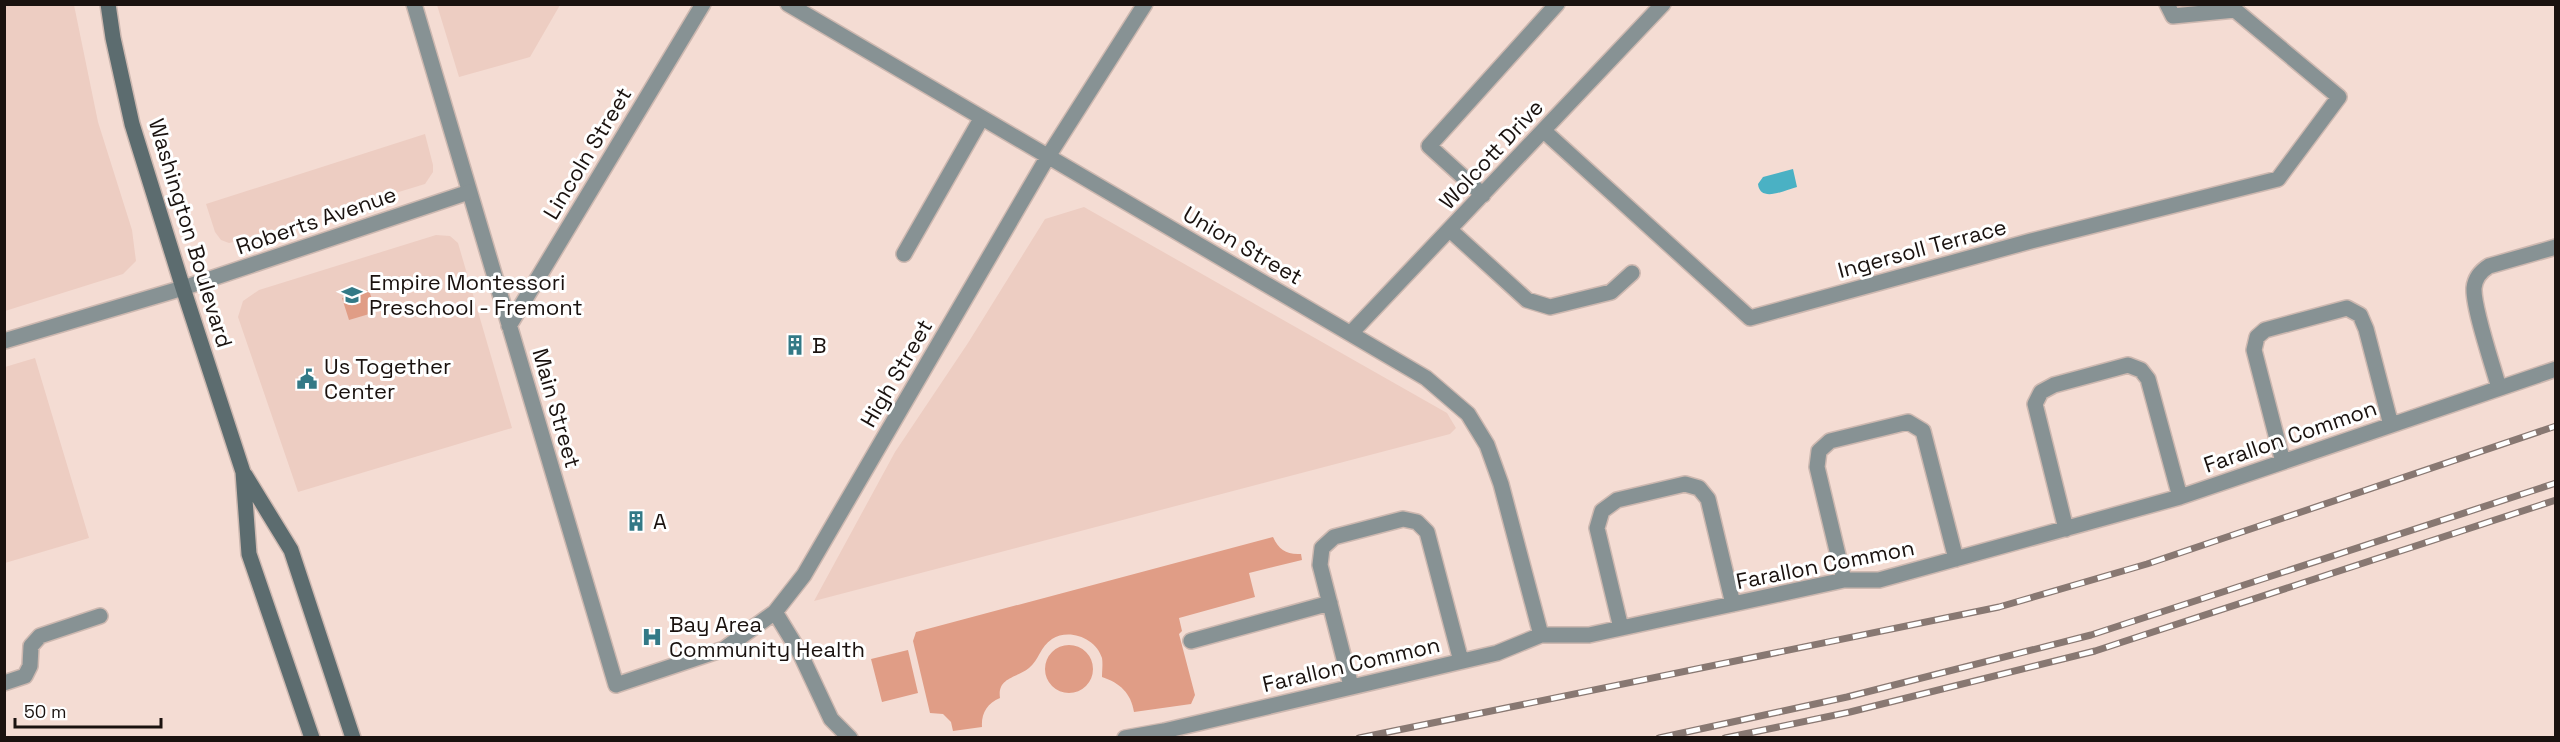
<svg xmlns="http://www.w3.org/2000/svg" width="2560" height="742" font-family="'Space Grotesk',sans-serif">
<style>
.built{fill:#edcdc2}
.green{fill:#e09d86}
.water{fill:#4ab1c4}
.lines{fill:none;stroke-linecap:round;stroke-linejoin:round}
.minor-casing{stroke:#cdb8b0;stroke-width:18}
.tertiary-casing{stroke:#cdb8b0;stroke-width:18}
.secondary-casing{stroke:#cdb8b0;stroke-width:18}
.minor{stroke:#879294;stroke-width:15}
.tertiary{stroke:#879294;stroke-width:15}
.secondary{stroke:#5c6c6f;stroke-width:15}
.rail-casing{stroke:#887872;stroke-width:7}
.rail{stroke:#fff;stroke-width:4.5;stroke-dasharray:14;stroke-linecap:butt}
.labels{text-anchor:middle;dominant-baseline:central;stroke-width:6;stroke-linejoin:round;paint-order:stroke}
.street-label{font-size:22px;fill:#1a120f;stroke:#fff}
.poi-label{font-size:22px;fill:#1a120f;stroke:#fff;text-anchor:start}
</style>
<rect width="100%" height="100%" fill="#f4dcd3"/>
<path class="built" d="M5,4l69,1 24,117 34,108 4,31 -13,13 -118,37z
M437,5v-1l123,1 -30,52 -71,20z
M425,134l8,31v7l-8,12 -187,57 -9,2 -8,-3 -6,-8 -9,-28z
M1084,207l363,206 9,15 -6,6 -636,167 81,-149 73,-109 77,-124z
M436,235l14,1 8,7 54,185 -214,64 -60,-175 5,-16 16,-11z
M35,358l54,180 -84,25v-196z"/>
<path class="green" d="M369,290l7,22 -27,8 -7,-22z
M1273,537c6,13 14,18 28,17l1,6 -53,13 6,24 -76,21 3,13 -3,3 16,61 -4,9 -57,8c-3,-19 -14,-29 -32,-35 0,-6 1,-13 0,-19 -6,-20 -33,-30 -50,-19 -12,8 -13,21 -23,29 -12,10 -32,9 -29,30 -13,5 -19,16 -18,29l-29,4 -2,-9 -8,-8 -13,-1 -17,-72 3,-9z
M1045 669a24 24 0 1 1 48 0a24 24 0 1 1-48 0Z
M908,650l10,43 -36,9 -11,-43z"/>
<path class="water" d="M1793,169l4,18c-12,3 -37,16 -39,-3l5,-7z"/>
<g class="lines">
<g class="minor-casing">
<path id="minor" d="M414,4l202,681 108,-36 51,-37 29,-37 243,-417 98,-154
M788,4l638,374 42,36 19,31 14,39 40,151
M1544,131l206,187 281,-77 247,-62 61,-82 -104,-87 -62,6 -6,-12
M1483,195l-54,-49 128,-142
M1450,230l77,70 23,7 61,-15 21,-19
M904,254l77,-135
M509,326l194,-322
M1351,333l312,-329
M2499,388c-6,-22 -26,-80 -25,-100 1,-10 7,-17 15,-22l67,-19
M2283,462l-29,-112 3,-13 8,-7 82,-22 13,7 6,14 25,96
M2066,529l-31,-125 6,-12 13,-7 74,-20 13,5 7,9 32,118
M1844,580l-27,-113 2,-16 11,-10 78,-19 15,9 33,128
M775,612l25,41 31,66 19,19
M1621,628l-24,-100 5,-17 15,-11 68,-16 14,4 9,11 25,105
M1191,641l139,-38
M4,683l21,-7 5,-10 1,-20 9,-10 60,-20
M1351,686l-31,-121 2,-17 12,-11 69,-18 14,3 10,10 34,129
M1125,738l39,-7 333,-78 44,-18h48l255,-55h35l301,-83 376,-128"/>
</g>
<g class="tertiary-casing">
<path id="tertiary" d="M4,341l179,-53 286,-96"/>
</g>
<g class="secondary-casing">
<path id="secondary" d="M108,4l5,34 19,86 51,164 60,184 6,82 63,184
M245,475l46,75 62,188"/>
</g>
<use href="#minor" class="minor"/>
<use href="#tertiary" class="tertiary"/>
<use href="#secondary" class="secondary"/>
<g class="rail-casing">
<path id="rail" d="M1359,738l640,-131 148,-43 409,-138
M1659,738l188,-41 244,-62 465,-152
M1725,738l125,-26 245,-61 461,-151"/>
</g>
<use href="#rail" class="rail"/>
</g>
<defs>
<g id="school-bare" transform="scale(1.62)"><path d="M0-5L7-2L0 1L-7-2ZM-4 1L0 2.5L4 1V4Q0 6-4 4Z" fill="#337986" stroke="#fff" stroke-width="2.5" paint-order="stroke"/></g>
<g id="building-bare" transform="scale(1.62)"><path d="M-4-6H4V6H1V3H-1V6H-4ZM-2.5-4.3h1.7v1.8h-1.7ZM.8-4.3h1.7v1.8H.8ZM-2.5-1h1.7V.8h-1.7ZM.8-1h1.7V.8H.8Z" fill="#337986" stroke="#fff" stroke-width="2.5" paint-order="stroke"/></g>
<g id="civic-bare" transform="scale(1.62)"><path d="M-.6-6.5H3V-4.5H.6V-3L4-1V1h2V6H-6V1h2V-1L-.6-3ZM-1.2 2.5V6h2.4V2.5Z" fill="#337986" stroke="#fff" stroke-width="2.5" paint-order="stroke"/></g>
<g id="hospital-bare" transform="scale(1.62)"><path d="M-5-5h3v3.5h4V-5h3V5h-3V1.5h-4V5h-3Z" fill="#337986" stroke="#fff" stroke-width="2.5" paint-order="stroke"/></g>
</defs>
<g fill-rule="evenodd">
<use href="#school-bare" x="352" y="295"/>
<use href="#building-bare" x="795" y="345"/>
<use href="#civic-bare" x="307" y="379"/>
<use href="#building-bare" x="636" y="521"/>
<use href="#hospital-bare" x="652" y="637"/>
</g>
<g class="labels">
<g class="street-label">
<text transform="translate(587 153) rotate(-59)">Lincoln Street</text>
<text transform="translate(1491 154) rotate(-47)">Wolcott Drive</text>
<text transform="translate(316 220) rotate(-19)">Roberts Avenue</text>
<text transform="translate(191 233) rotate(73)">Washington Boulevard</text>
<text transform="translate(1243 245) rotate(30)">Union Street</text>
<text transform="translate(1922 248) rotate(-15)">Ingersoll Terrace</text>
<text transform="translate(896 373) rotate(-60)">High Street</text>
<text transform="translate(557 408) rotate(74)">Main Street</text>
<text transform="translate(2290 436) rotate(-19)">Farallon Common</text>
<text transform="translate(1825 564) rotate(-11)">Farallon Common</text>
<text transform="translate(1351 664) rotate(-13)">Farallon Common</text>
</g>
<g class="poi-label">
<text x="369" y="282">Empire Montessori<tspan x="369" dy="25">Preschool - Fremont</tspan></text>
<text x="812" y="345">B</text>
<text x="324" y="366">Us Together<tspan x="324" dy="25">Center</tspan></text>
<text x="653" y="521">A</text>
<text x="669" y="624">Bay Area<tspan x="669" dy="25">Community Health</tspan></text>
</g>
</g>
<rect width="2560" height="742" fill="none" stroke="#1a120f" stroke-width="12"/>
<path d="M15 718v9h146v-9" fill="none" stroke="#1a120f" stroke-width="3"/>
<text x="24" y="718" font-size="18" fill="#1a120f" stroke="#ffffff" stroke-width="4.5" paint-order="stroke">50 m</text>
</svg>
